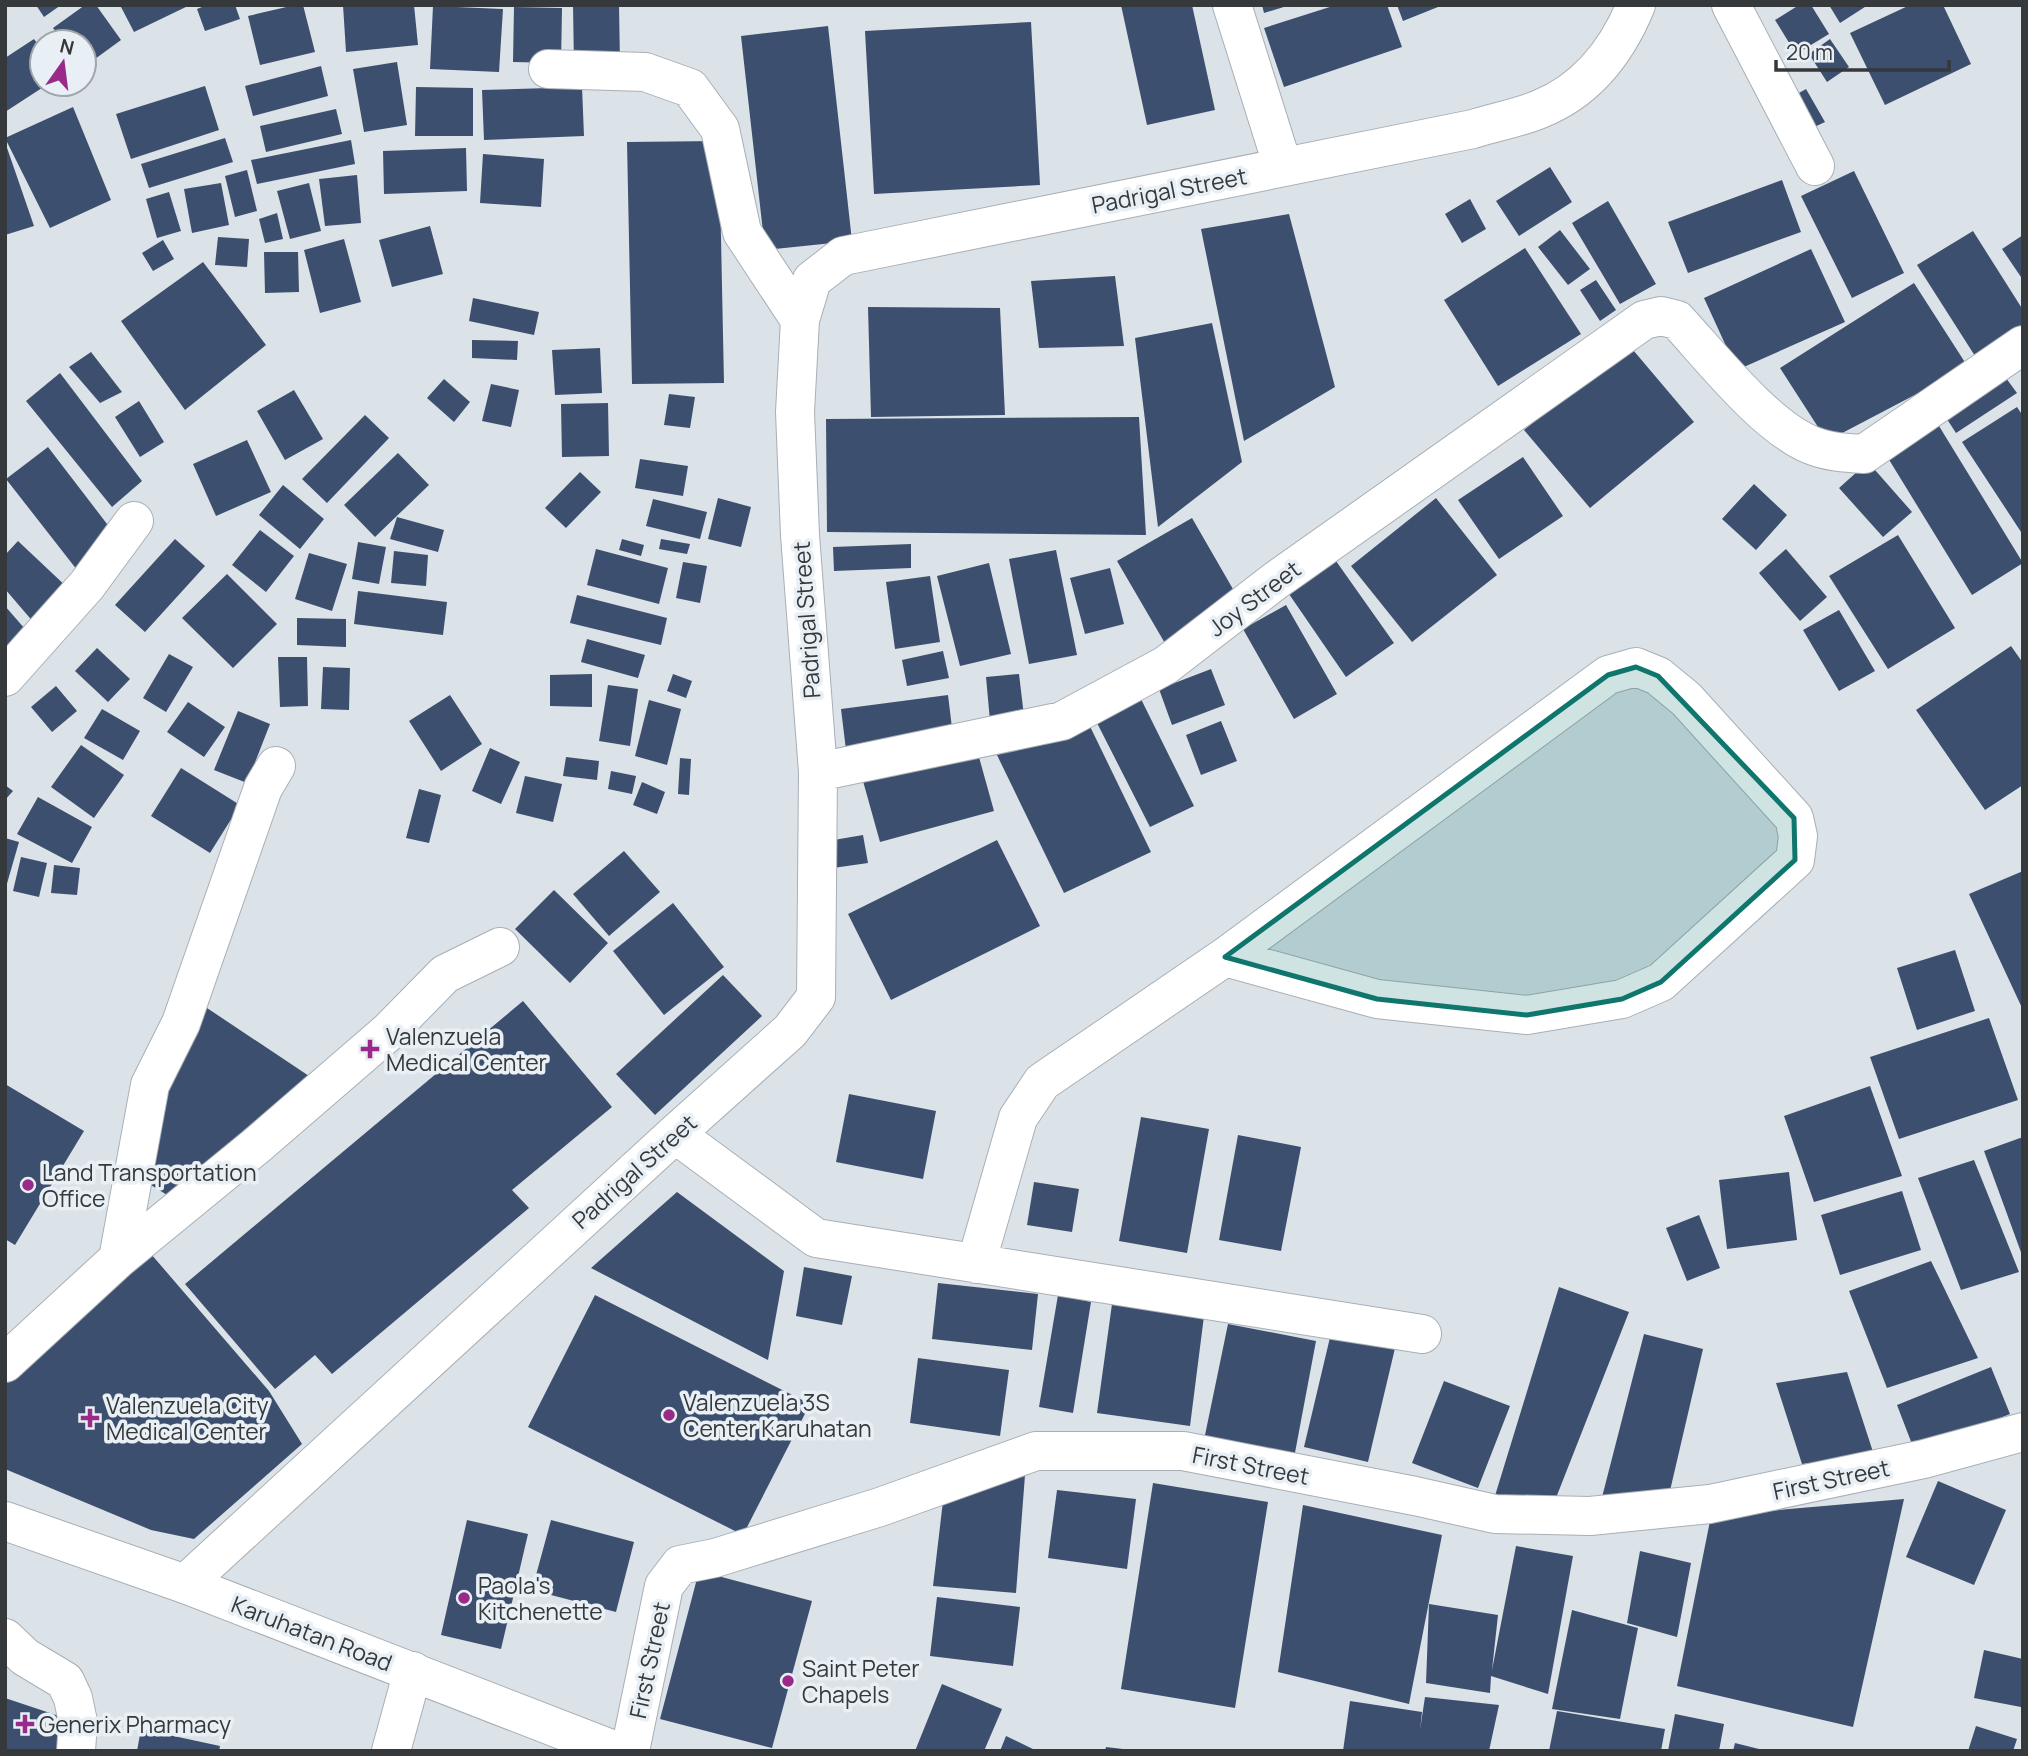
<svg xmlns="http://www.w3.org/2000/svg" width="2028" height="1756" font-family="Manrope,sans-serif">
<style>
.building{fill:#3d4f6e}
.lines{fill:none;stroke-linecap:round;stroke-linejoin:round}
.minor-casing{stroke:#a8afb5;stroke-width:40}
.major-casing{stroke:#a8afb5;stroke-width:40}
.minor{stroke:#fff;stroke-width:38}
.major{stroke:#fff;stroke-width:38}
.marked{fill:#0f766e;fill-opacity:0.2;stroke:#0f766e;stroke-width:5;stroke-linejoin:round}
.poi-dot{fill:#992a89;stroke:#e8eff5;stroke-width:2.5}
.labels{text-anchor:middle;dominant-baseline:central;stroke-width:7;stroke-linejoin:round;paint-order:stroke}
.street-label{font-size:23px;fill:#36393b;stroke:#e8eff5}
.poi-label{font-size:23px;fill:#36393b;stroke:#e8eff5;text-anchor:start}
</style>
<rect width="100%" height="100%" fill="#dbe2e8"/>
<path class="building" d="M36,5h25l-17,12z
M85,5h11l25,35 -37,27v-25h-20l-11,-14z
M120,5h70l-56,27z
M207,5h28l5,14 -35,12 -8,-22z
M295,5h8l12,47 -55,13 -12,-49z
M343,5h71l4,40 -72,7z
M573,5h46l1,60 -46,1z
M1121,5h71l23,105 -68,15z
M1262,5h25v1l-23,7z
M1336,5h51l15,42 -118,40 -20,-59z
M1397,5h46l-40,16z
M1799,5h12l18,29 -33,20 -21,-34z
M1829,5h39l-28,18z
M1910,5h33l28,59 -86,41 -35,-72z
M433,6l70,3 -4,63 -69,-3z
M514,7l48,1 -1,55 -48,-1z
M1031,22l9,163 -166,9 -9,-163z
M828,26l24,215 -87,9 -24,-214z
M34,39l8,11v34h6l-43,28v-54z
M1830,39l19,28 -22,15 -18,-28z
M397,62l10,63 -43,7 -11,-63z
M321,66l7,30 -75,20 -8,-30z
M205,86l14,44 -88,29 -15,-45z
M416,87l57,1v48h-58z
M582,87l2,49 -100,4 -2,-50z
M1806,89l19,33 -15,7 -18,-32z
M73,107l38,93 -61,28 -45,-90z
M336,109l6,25 -76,18 -6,-26z
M225,138l8,24 -84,26 -8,-24z
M351,140l4,24 -98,20 -6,-24z
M719,141l5,242 -92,1 -5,-242z
M5,142l29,84 -29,9z
M466,148l1,43 -83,3 -1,-43z
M483,154l61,5 -3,48 -61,-4z
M1550,167l22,35 -53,34 -23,-35z
M247,170l10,41 -22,6 -10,-41z
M1854,171l50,102 -52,25 -51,-102z
M357,175l4,48 -36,3 -6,-47z
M1782,180l19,52 -113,41 -20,-51z
M221,183l8,42 -37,8 -8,-44z
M309,183l12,48 -31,8 -13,-48z
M169,192l12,39 -24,7 -11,-39z
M1470,199l16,30 -24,14 -17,-29z
M1608,201l48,83 -36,20 -48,-81z
M277,213l6,26 -18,4 -6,-24z
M1289,214l46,173 -91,54 -43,-212z
M430,226l13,48 -51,13 -13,-47z
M1560,230l30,39 -22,16 -30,-38z
M1973,231l50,79v16l-48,30 -58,-91z
M2023,235v45l-21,-31z
M218,237l31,2 -2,28 -32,-2z
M344,239l17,63 -41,11 -16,-63z
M163,240l11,19 -21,12 -11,-18z
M1525,248l56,86 -83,52 -54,-86z
M1811,249l34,73 -108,48 -33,-72z
M264,252h34l1,40 -34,1z
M203,262l63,83 -81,65 -64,-89z
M1115,276l9,70 -85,2 -8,-67z
M1596,280l20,30 -16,11 -20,-31z
M1914,283l54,84 -141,74 -47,-73z
M473,298l66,14 -5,23 -65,-14z
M868,307l132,1 5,107 -134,2z
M1212,323l30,139 -84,65 -23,-189z
M472,340l46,1 -1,19 -45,-2z
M1628,344l66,78 -104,86 -66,-78z
M600,348l2,45 -47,2 -3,-45z
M91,352l31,40 -22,11 -31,-36z
M60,373l82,108 -30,26 -86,-106z
M2003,374l14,19 -61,40 -13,-20z
M444,379l26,23 -16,20 -27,-24z
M491,384l28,6 -8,37 -29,-6z
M294,390l29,49 -38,21 -28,-49z
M669,394l26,3 -5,31 -26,-3z
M139,401l25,41 -24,15 -25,-40z
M608,403l1,53 -47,1 -1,-53z
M2017,407l6,9v119l-61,-93z
M365,415l24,23 -62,65 -25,-24z
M1139,417l7,118 -319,-3 -1,-113z
M1939,426l84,137 -51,32 -84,-137z
M247,440l24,52 -55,24 -23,-52z
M48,447l69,90 -36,38 -75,-96z
M398,453l31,32 -54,52 -31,-32z
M1523,457l40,59 -64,43 -41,-59z
M640,459l48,7 -5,30 -48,-8z
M1868,462l44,50 -29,25 -44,-49z
M580,472l21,20 -35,36 -21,-20z
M1754,484l33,31 -31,35 -34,-31z
M283,485l41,34 -24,30 -41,-34z
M718,498l33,9 -10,40 -33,-8z
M1436,498l61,77 -85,67 -61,-76z
M653,499l54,13 -7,27 -54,-13z
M397,517l47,13 -6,22 -48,-13z
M1192,518l49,85 -75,42 -49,-84z
M260,530l34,26 -28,36 -34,-27z
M1898,535l57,93 -67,41 -59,-93z
M175,539l30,27 -60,66 -30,-27z
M622,539l22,6 -3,11 -22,-6z
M661,539l29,5 -3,10 -28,-5z
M18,541l52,49 -35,34 -30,-35v-34z
M358,542l28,5 -7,37 -27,-5z
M911,544v24l-77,3 -1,-24z
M596,549l72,19 -9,36 -72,-19z
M1786,549l41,48 -27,24 -41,-48z
M1056,550l21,105 -48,9 -20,-105z
M394,551l34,4 -2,31 -35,-3z
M309,553l38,11 -15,47 -37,-12z
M1336,561l58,82 -48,34 -57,-83z
M683,562l24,4 -7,37 -24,-5z
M989,563l22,91 -51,12 -23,-90z
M1110,568l14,56 -39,10 -15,-56z
M227,574l50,50 -44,44 -51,-50z
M930,576l10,66 -45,7 -9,-67z
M358,591l89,11 -4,33 -89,-11z
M577,595l90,23 -6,27 -91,-22z
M1286,605l51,89 -43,25 -51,-90z
M5,606l27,31 -27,20z
M1839,610l36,61 -36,20 -36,-61z
M297,618l49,1v28l-49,-2z
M587,639l58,16 -7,23 -57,-16z
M2011,646l12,17v122l-38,25 -69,-100z
M97,648l33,31 -22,23 -33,-31z
M943,651l6,27 -42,8 -5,-26z
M169,654l24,13 -27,45 -23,-14z
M278,657h29l1,49 -28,1z
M323,667l27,1 -1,42 -28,-1z
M1211,669l14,36 -53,20 -13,-36z
M592,674v33l-42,-1v-31z
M673,674l19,7 -6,17 -19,-7z
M1019,674l5,42 -34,5 -4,-44z
M608,685l30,4 -8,57 -31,-5z
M56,686l21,25 -25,21 -21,-25z
M450,695l32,49 -41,27 -32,-50z
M948,695l5,41 -107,14 -5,-41z
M1141,699l53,107 -44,21 -54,-106z
M649,700l32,9 -14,56 -32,-9z
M188,702l37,25 -21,30 -37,-25z
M102,709l38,22 -17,29 -39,-22z
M238,711l32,13 -23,59 -33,-13z
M1084,714l67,138 -87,41 -67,-138z
M1221,721l16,40 -36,14 -15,-40z
M81,745l43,30 -30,43 -43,-31z
M490,748l30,14 -19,42 -29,-13z
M977,750l17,61 -114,31 -17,-61z
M566,757l33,4 -2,19 -34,-4z
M680,758l11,1 -2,36 -11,-1z
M181,768l59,37 -30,48 -59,-37z
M611,771l25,5 -4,18 -24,-5z
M525,776l37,8 -9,38 -37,-9z
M642,782l23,10 -8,22 -24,-9z
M5,785l8,6 -8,9z
M419,789l22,6 -12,48 -23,-5z
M38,797l54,30 -20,36 -55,-29z
M863,835l5,28 -35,5 -5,-27z
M5,838l14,4 -13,45h-1z
M997,840l43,86 -149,74 -43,-86z
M624,851l36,41 -51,44 -36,-42z
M21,857l26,6 -8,34 -26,-6z
M54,865l26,3 -3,27 -26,-2z
M2023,871v139l-54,-116z
M554,890l54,53 -38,40 -55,-54z
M673,903l51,64 -60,48 -51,-64z
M1955,950l20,61 -58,19 -20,-62z
M723,975l39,41 -107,99 -39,-41z
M523,1001l89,106 -100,83 17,18 -197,166 -17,-19 -40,34 -90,-105z
M204,1006l108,72 -140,120 -26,-16 21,-107z
M1989,1018l29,82 -119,39 -29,-82z
M5,1084l79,47 -69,114 -10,-6z
M1870,1086l32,90 -88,26 -30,-86z
M849,1094l87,17 -13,68 -87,-17z
M1141,1117l68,12 -22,124 -68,-12z
M1238,1135l63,12 -20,104 -62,-11z
M2023,1137v118h-1l-38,-104z
M1974,1160l45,112 -58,18 -43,-112z
M1789,1172l8,68 -70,9 -8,-69z
M1034,1182l45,7 -7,43 -45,-7z
M1902,1191l19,59 -81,25 -19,-60z
M677,1192l107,79 -16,89 -177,-92z
M1699,1215l21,53 -33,13 -21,-53z
M151,1254l118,137 33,53 -108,95 -43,-9 -146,-61v-98z
M1931,1261l47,97 -91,30 -38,-97z
M804,1267l48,9 -10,49 -46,-9z
M938,1283l100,11 -6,56 -100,-11z
M1559,1287l70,25 -75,191 -60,-4z
M595,1295l215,109 -67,131 -215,-108z
M1058,1295l33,7 -18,111 -34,-6z
M1112,1304l92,12 -14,110 -93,-13z
M1228,1324l88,17 -22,117 -90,-18z
M1332,1329l64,15 -28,118 -64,-15z
M1644,1334l59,15 -34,146 -69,10z
M918,1358l91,12 -9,66 -90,-13z
M1991,1367l19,47 -95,38 -18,-47z
M1847,1372l27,83 -72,9 -26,-81z
M1444,1381l66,25 -32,82 -66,-25z
M1025,1475l-9,118 -83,-7 10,-85z
M1938,1481l68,29 -32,75 -68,-28z
M1153,1483l115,19 -33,206 -114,-19z
M1057,1490l79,9 -9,70 -79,-11z
M1904,1499l-51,228 -176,-41 34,-170z
M1303,1505l139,30 -33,169 -131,-32z
M467,1520l61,14 -27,115 -60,-14z
M551,1520l83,22 -18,70 -84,-22z
M1516,1546l57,10 -25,138 -57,-18 -1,17 -64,-10 3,-79 69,11 -6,55z
M1640,1551l51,12 -14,74 -50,-14z
M699,1571l113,30 -40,147 -112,-29z
M937,1597l83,10 -7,59 -83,-10z
M1572,1610l66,18 -18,91 -68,-10z
M1984,1650l39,9 -2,48 -47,-9z
M942,1684l60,25 -18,42h-69z
M1425,1697l74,8 -10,46h-146l7,-50 72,11 -2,18z
M5,1698l63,21 -9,32h-54z
M1557,1711l108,18 -4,22h-112z
M1675,1714l49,10 -5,27h-51z
M1976,1726l41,13 -4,12h-45z
M141,1729l79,17 -1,5h-82z
M1006,1736l31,15h-37z
M1735,1743l28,7v1h-30z
M1106,1747l17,2v2h-18z"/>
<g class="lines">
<g class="minor-casing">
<path id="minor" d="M1232,5l51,162
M1731,5l84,161
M548,69l97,3 45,16 30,41 22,103 58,88
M5,677l82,-92 47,-64
M818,772l244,-51 104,-56 109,-84 369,-261 17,-4 16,4c35,38 88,106 134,125 17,7 34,8 53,9l159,-109
M675,1134l141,104 606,96
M118,1259l32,-174 31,-62 82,-235 13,-22
M976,1264l42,-146 24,-36 183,-125 383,-282 28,-8 22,9 28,23 108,119 4,18 -3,24 -134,122 -39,17 -95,16 -150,-16 -152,-42
M5,1363l113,-104 138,-113 132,-114 57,-58 55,-27
M185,1584l490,-450 115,-103 26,-34 2,-225 -18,-237 -5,-123 5,-92 12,-40 31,-24 630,-127c22,-7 46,-11 67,-20 47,-19 77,-58 96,-104
M5,1638l20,19 40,24 8,17 5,24 -2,29
M391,1751l22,-80
M630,1751l34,-165 16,-21 35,-7 165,-51 156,-56h147l232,45 80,18 95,2 120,-12 214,-45 99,-27"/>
</g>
<g class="major-casing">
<path id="major" d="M5,1521l180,63 431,167"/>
</g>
<use href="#minor" class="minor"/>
<use href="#major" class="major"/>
</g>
<path class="marked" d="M1636,667l22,9 136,142 1,42 -134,122 -39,17 -95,16 -150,-16 -152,-42 383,-282z"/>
<g class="poi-dot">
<path d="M366.5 1038.5h7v7h7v7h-7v7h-7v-7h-7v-7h7z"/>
<circle cx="28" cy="1185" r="7"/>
<circle cx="669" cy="1415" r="7"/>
<path d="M86.5 1407.5h7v7h7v7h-7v7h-7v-7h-7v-7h7z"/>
<circle cx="464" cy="1598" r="7"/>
<circle cx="788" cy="1681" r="7"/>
<path d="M21.5 1713.5h7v7h7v7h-7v7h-7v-7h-7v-7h7z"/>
</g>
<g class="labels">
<g class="street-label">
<text transform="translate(1169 190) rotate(-11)">Padrigal Street</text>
<text transform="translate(1254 598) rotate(-37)">Joy Street</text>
<text transform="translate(806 620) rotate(-94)">Padrigal Street</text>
<text transform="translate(634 1171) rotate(-42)">Padrigal Street</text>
<text transform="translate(1251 1465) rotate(11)">First Street</text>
<text transform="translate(1831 1479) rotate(-12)">First Street</text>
<text transform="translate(312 1633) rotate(21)">Karuhatan Road</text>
<text transform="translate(649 1660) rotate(-78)">First Street</text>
</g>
<g class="poi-label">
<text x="386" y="1036">Valenzuela<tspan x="386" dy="26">Medical Center</tspan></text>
<text x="42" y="1172">Land Transportation<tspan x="42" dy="26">Office</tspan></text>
<text x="683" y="1402">Valenzuela 3S<tspan x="683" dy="26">Center Karuhatan</tspan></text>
<text x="106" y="1405">Valenzuela City<tspan x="106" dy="26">Medical Center</tspan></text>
<text x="478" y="1585">Paola's<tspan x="478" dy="26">Kitchenette</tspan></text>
<text x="802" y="1668">Saint Peter<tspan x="802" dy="26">Chapels</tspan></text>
<text x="39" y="1724">Generix Pharmacy</text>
</g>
</g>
<rect width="2028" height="1756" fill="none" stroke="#36393b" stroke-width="14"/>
<g transform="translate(63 63) rotate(14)"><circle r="33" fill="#e8eff5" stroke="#a1a6ab" stroke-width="2"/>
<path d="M0-5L12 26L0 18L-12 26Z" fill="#992a89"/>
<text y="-10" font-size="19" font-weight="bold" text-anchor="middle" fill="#36393b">N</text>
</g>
<path d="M1776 60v10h173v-10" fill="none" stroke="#36393b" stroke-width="3.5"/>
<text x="1786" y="60" font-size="21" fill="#36393b" stroke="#e8eff5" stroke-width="5" paint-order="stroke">20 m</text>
</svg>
